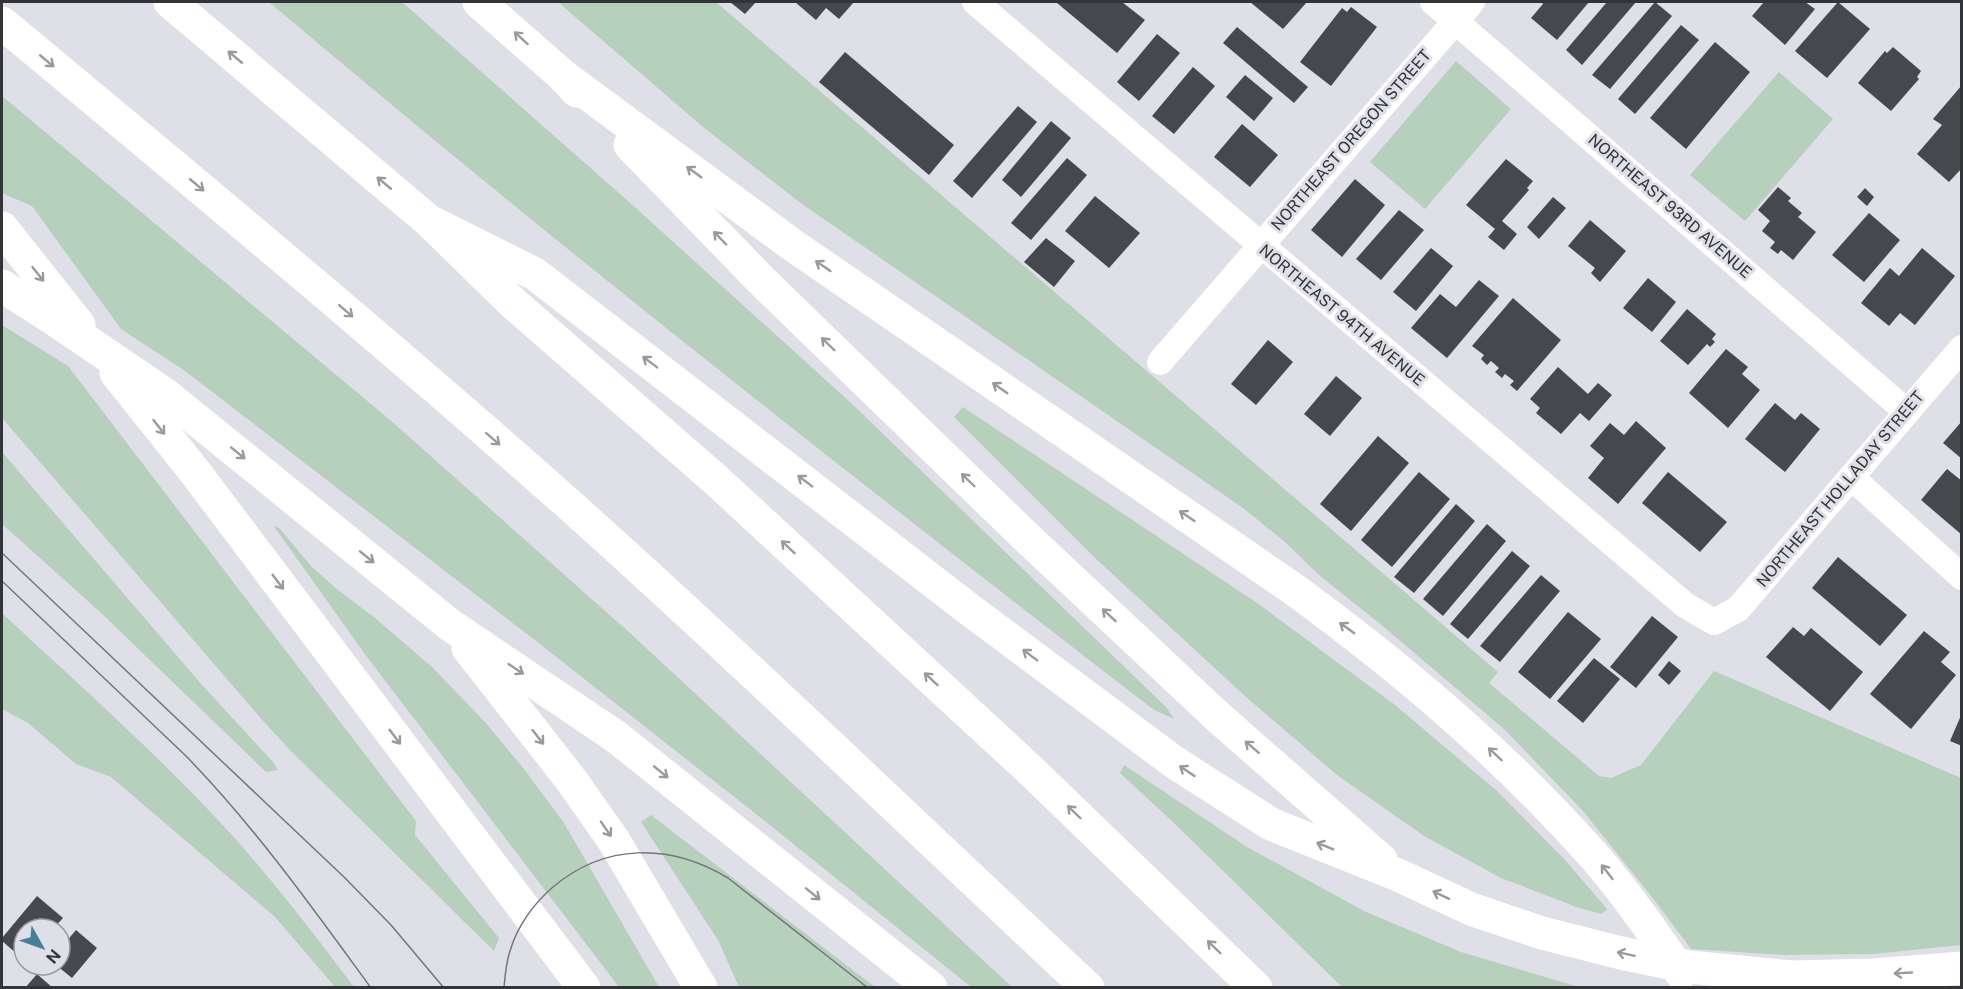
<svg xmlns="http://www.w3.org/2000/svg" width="1963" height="989" font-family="'Public Sans',sans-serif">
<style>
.green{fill:#b6d1bb}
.building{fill:#47474e}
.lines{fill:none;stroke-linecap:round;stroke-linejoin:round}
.street{stroke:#fff;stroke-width:26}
.highway{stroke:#fff;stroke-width:33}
.tram{stroke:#75767b;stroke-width:1.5}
.oneway{stroke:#999a9b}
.labels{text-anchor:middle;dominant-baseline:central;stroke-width:6;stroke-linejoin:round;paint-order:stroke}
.street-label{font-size:16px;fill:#333437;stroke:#dedfe7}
</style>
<rect width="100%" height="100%" fill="#dedfe7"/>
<path class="green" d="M269,2h133l226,199 222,201 316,305 8,12 -20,-9c-299,-231 -597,-464 -885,-708z
M558,2h158l782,670 -9,11 110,93 12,2 30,-13 73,-94 247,107v167l-88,9 -88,1 -94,-6 -39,-52 -69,-86 -79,-82 -125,-106 -59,-47 -35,-34 -42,-34 -441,-304 -99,-77z
M1456,61l55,48 -86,100 -55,-47z
M1779,72l54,47 -88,102 -55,-46z
M2,96l387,323 242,215 381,353h-41l-215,-173 -220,-173 -351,-270 -64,-42 -89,-123 -28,-12 -2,-3z
M2,325l66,41 348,455 -1,14 84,103 -5,13 -203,-200 -27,-29 -262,-304z
M963,407l297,198 135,100 102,86 69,70 41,48 -5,5 -23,-6 -78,-30 -77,-42 -87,-61 -92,-79 -151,-139 -140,-140z
M2,452l201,234 70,76 5,8 -12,2 -166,-160 -98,-88z
M273,525l7,4 31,37 27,24 37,28 57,49 53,55 39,47 40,54 95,164h-40l-252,-330z
M2,613c77,72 158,143 229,221 44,49 84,101 123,153h-19l-60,-70 -164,-140 -35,-13 -48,-41 -26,-14z
M1124,765l123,82 117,64 97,41 118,35h-237l-168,-164 -54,-50z
M651,815l224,172h-136l-21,-47 -77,-118z"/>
<path class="building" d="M730,2h26l-11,12z
M795,2h59l-15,17 -13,-11 -10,12z
M1059,2h63l23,18 -28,33 -60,-50z
M1250,2h57l-24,27z
M1541,2h48l-32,38 -26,-22 12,-14z
M1607,2h29l-54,63 -16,-15z
M1655,2l17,14 -62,73 -18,-14z
M1764,2h41l10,7 -30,36 -33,-29z
M1838,2l32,27 -43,49 -32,-27z
M1351,7l26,20 -46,59 -31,-24 42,-54 5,4z
M1681,25l18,15 -64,74 -17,-15z
M1237,27l71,60 -14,16 -71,-60z
M1157,34l23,19 -41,48 -22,-19z
M1715,42l35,30 -64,77 -36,-31z
M1893,47l28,24 -4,6 2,2 -28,32 -33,-28 27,-32 2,2z
M845,52l109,93 -25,30 -110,-93z
M1193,67l22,19 -41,48 -22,-18z
M1245,75l28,23 -19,23 -28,-24z
M1962,85v83l-13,14 -32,-28 25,-29 -9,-6z
M1018,106l19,16 -65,76 -19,-17z
M1051,121l20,17 -50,59 -19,-17z
M1242,124l36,31 -28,32 -36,-30z
M1067,158l20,17 -56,65 -20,-17z
M1506,159l27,22 -6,7 2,2 -27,31 15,13 -13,16 -16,-13 7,-8 -29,-24z
M1355,179l30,26 -43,52 -31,-27z
M1778,187l13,11 -3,3 14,12 -4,4 18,15 -23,28 -12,-10 -3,4 -8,-6 5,-6 -13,-11 8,-10 -12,-11z
M1865,188l9,9 -7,9 -10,-9z
M1095,196l45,37 -31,35 -44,-37z
M1553,197l13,11 -27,31 -12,-12z
M1399,210l25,20 -43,50 -25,-21z
M1869,213l31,27 -36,42 -32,-27z
M1590,220l36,31 -26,31 -9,-9 4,-5 -27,-22z
M1046,238l29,23 -21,26 -30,-25z
M1431,248l22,18 -37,45 -23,-19z
M1922,248l33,28 -40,49 -15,-12 -11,13 -28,-23 29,-35 9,8z
M1648,278l28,24 -24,30 -29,-24z
M1479,280l20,16 -52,62 -36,-30 29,-34 16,13z
M1513,298l48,42 -44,51 -7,-6 4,-4 -9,-7 -3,4 -7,-6 4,-4 -8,-7 -4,4 -6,-6 3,-4 -12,-9z
M1687,309l29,25 -4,5 3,3 -5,5 -3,-3 -19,21 -28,-24z
M1268,340l25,22 -37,43 -25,-21z
M1726,349l22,18 -6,7 18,16 -32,38 -39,-35z
M1558,367l30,27 10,-11 14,12 -23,26 -9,-8 -19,21 -25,-21 4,-5 -10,-9z
M1336,376l26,22 -32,38 -26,-22z
M1775,403l20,17 6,-7 19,16 -35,43 -40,-33z
M1636,421l30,27 -48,56 -30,-26 16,-20 -14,-12 20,-23 14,12z
M1962,421v38l-19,-16z
M1378,436l31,27 -58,68 -31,-27z
M1947,469l15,12v54l-41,-35z
M1419,472l31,27 -58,68 -31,-27z
M1668,472l59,50 -27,30 -58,-49z
M1456,504l19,17 -61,72 -20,-16z
M1487,524l19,17 -63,75 -20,-17z
M1512,551l18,15 -62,73 -18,-15z
M1838,557l69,58 -27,31 -68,-58z
M1541,575l19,16 -60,71 -20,-16z
M1568,612l33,27 -51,60 -32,-27z
M1652,616l26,21 -42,51 -26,-21z
M1793,627l11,9 7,-8 52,44 -33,39 -64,-54z
M1924,631l26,21 -9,10 15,13 -45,54 -41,-35z
M1594,658l26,21 -37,44 -26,-22z
M1669,661l12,10 -12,14 -11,-10z
M1962,713v33l-12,-5z
M37,896l26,22 -10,11h-29v31l-22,-19v-3z
M76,930l21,18 -25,30 -16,-13h4v-16z
M37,974l16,14h-28z"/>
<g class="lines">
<path class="street" d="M975,2l710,603 29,17 24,-13 224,-261
M1433,2l473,409
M1160,362l312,-360
M1851,477l111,100"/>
<path class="highway" d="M170,2l259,219 84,82 203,177 312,288 228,220
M479,2l83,73 15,16
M2,23c189,157 378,314 562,477 178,159 349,325 524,488
M562,75l229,169 501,344c111,81 211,166 302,268 32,37 60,77 87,117
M630,145l131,135 261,253 196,184 163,143
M429,221l106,53 435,336 204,152 97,62 127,51 73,34 71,24 79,20 68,14 104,10 80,-2 89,-7
M2,228l77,97
M2,286l52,33 112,76 284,230 165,111 316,252
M116,373l79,99 389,516
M468,648l104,133 42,60 87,147"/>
<path class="tram" d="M2,553l342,324 47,48 53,63
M2,581l184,175c69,71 126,151 185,232
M504,988c1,-13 2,-25 6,-37 7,-24 23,-47 43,-64 52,-44 117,-44 175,-9l140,110"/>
</g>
<defs><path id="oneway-shaft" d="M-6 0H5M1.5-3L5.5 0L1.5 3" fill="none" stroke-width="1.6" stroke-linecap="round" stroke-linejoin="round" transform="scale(1.5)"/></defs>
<g class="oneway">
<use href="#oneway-shaft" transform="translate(521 38) rotate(-138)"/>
<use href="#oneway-shaft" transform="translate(235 57) rotate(-140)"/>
<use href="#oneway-shaft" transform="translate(47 61) rotate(40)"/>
<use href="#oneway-shaft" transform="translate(694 172) rotate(-144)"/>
<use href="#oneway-shaft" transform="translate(384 183) rotate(-140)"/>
<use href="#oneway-shaft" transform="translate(197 185) rotate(40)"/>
<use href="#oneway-shaft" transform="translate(720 238) rotate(-134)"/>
<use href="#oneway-shaft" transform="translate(823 266) rotate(-146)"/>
<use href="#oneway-shaft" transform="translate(38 274) rotate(52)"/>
<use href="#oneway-shaft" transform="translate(346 311) rotate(41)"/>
<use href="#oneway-shaft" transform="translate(828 344) rotate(-136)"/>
<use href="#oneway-shaft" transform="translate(650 362) rotate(-143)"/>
<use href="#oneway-shaft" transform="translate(1000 388) rotate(-145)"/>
<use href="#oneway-shaft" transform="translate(159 427) rotate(52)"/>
<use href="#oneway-shaft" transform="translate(493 439) rotate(41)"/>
<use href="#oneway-shaft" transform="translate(238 453) rotate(39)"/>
<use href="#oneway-shaft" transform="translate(968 480) rotate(-136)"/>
<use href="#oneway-shaft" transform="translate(805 481) rotate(-143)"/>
<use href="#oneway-shaft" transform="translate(1187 516) rotate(-146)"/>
<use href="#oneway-shaft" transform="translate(788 547) rotate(-137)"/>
<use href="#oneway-shaft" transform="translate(367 557) rotate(39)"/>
<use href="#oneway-shaft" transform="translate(278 582) rotate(53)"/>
<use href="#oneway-shaft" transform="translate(1109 615) rotate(-137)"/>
<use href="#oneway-shaft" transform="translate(1347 628) rotate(-144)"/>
<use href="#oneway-shaft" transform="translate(1030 655) rotate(-143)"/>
<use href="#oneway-shaft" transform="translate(516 669) rotate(34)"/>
<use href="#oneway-shaft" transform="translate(931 679) rotate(-137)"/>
<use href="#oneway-shaft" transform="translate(395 737) rotate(53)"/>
<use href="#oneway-shaft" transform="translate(538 737) rotate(52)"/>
<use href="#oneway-shaft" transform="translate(1252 747) rotate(-139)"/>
<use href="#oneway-shaft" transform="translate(1495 754) rotate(-137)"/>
<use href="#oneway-shaft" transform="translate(1187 771) rotate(-146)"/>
<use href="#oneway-shaft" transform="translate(661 772) rotate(39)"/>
<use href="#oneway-shaft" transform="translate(1074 812) rotate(-136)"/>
<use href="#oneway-shaft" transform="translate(606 829) rotate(55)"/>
<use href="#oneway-shaft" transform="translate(1325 846) rotate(-158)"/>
<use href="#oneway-shaft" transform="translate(1607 872) rotate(-128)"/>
<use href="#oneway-shaft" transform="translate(813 894) rotate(39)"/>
<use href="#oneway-shaft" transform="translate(1441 895) rotate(-155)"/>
<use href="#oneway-shaft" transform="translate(1214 947) rotate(-136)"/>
<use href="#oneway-shaft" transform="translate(1626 954) rotate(-168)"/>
<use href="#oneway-shaft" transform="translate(1903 973) rotate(177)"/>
</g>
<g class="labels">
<g class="street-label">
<text transform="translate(1351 140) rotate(-49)">NORTHEAST OREGON STREET</text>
<text transform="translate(1670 206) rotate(41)">NORTHEAST 93RD AVENUE</text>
<text transform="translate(1342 315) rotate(40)">NORTHEAST 94TH AVENUE</text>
<text transform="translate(1840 489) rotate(-50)">NORTHEAST HOLLADAY STREET</text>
</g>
</g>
<rect width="1963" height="989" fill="none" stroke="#333437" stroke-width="6"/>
<g transform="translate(42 947) rotate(130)"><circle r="28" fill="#dedfe7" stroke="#9a9ba1" stroke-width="1.5"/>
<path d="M0-4.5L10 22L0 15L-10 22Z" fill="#428196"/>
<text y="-9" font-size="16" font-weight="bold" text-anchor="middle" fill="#333437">N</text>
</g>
</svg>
